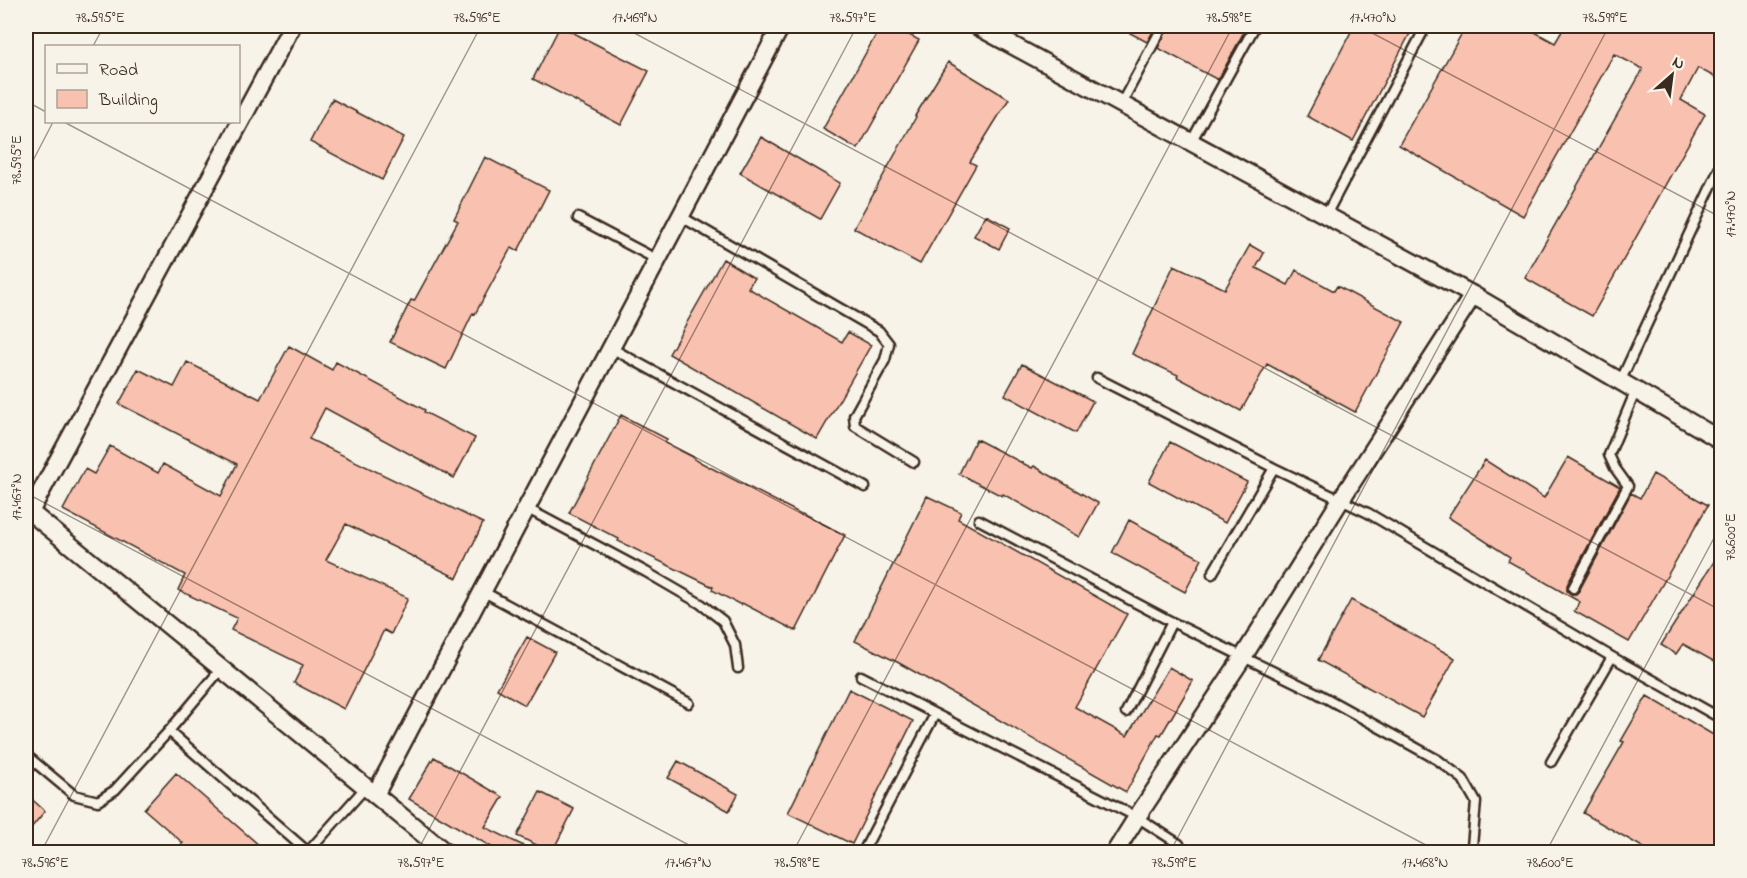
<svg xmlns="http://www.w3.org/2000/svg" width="1747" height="878" font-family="'Indie Flower',sans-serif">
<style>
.building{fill:#f9c1af;stroke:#3b2a1e;stroke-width:1.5}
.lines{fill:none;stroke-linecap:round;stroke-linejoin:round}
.service-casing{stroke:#3b2a1e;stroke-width:13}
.minor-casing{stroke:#3b2a1e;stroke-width:21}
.service{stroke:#f7f3e8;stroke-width:8}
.minor{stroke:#f7f3e8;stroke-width:16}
.ticks{fill:none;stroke:#3b2a1e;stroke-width:1.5;stroke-opacity:0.45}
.neatline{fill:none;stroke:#3b2a1e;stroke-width:2}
.ticks-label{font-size:15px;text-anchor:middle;fill:#3b2a1e}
</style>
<rect width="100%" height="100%" fill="#f7f3e8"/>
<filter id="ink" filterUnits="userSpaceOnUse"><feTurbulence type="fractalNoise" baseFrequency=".0167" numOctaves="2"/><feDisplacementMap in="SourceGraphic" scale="12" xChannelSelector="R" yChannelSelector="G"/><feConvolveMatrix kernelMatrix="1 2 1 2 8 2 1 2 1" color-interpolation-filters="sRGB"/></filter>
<g filter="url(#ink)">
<path class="building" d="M560,26l89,45 -28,54 -88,-46z
M881,26h11l27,14 -61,109 -35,-20z
M1117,26h39l-9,16z
M1169,26h78l-29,54 -60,-32z
M1354,26h60l-61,115 -46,-25z
M1466,26h58l31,17 10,-17h157v55l-24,-13 -17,32 24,14 -113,202 -67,-38 118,-209 -29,-15 -91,162 -124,-71z
M948,62l61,37 -39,63 6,3 -56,99 -66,-36 62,-111 -1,-1z
M332,99l72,38 -22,43 -72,-38z
M761,137l79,46 -20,36 -80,-46z
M485,157l64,33 -31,61 -7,-3 -36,66 -2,-1 -27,56 -56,-27 21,-42 3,1 44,-80 -4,-2z
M986,215l24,13 -11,21 -25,-13z
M1250,245l14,8 -8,15 32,17 8,-15 38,21 3,-5 67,36 -49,90 -88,-48 -26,47 -64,-34 1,-2 -46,-21 42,-89 51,24z
M723,259l31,19 -6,10 94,54 6,-10 23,13 -54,94 -148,-85z
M289,346l43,24 4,-8 89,48 -1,2 51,26 -21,40 -129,-70 -16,31 174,84 -26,55 -111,-54 -20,36 82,38 -17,36 -7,-4 -40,79 -50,-26 9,-18 -72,-35 6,-12 -59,-28 7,-15 -122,-65 22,-41 9,5 16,-28 48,27 5,-9 58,32 16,-32 -118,-60 19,-35 36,18 13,-25 73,37z
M1022,364l71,37 -17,32 -71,-38z
M621,415l46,24 -2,4 30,15 -1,1 107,55 1,-1 43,22 -49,96 -54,-28 -1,2 -29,-15 1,-3 -95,-46 1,-2 -50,-26z
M976,439l56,29 2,-2 64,37 -19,34 -76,-43 -1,2 -43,-22z
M1170,442l77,40 -22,41 -76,-41z
M1568,457l52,30 -53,98v6l4,3h5l3,-3 52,-98 9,5 13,-24 55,31 -79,137 -55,-31 6,-9 -72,-41 2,-4 -62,-40 37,-57 59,38z
M927,496l34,16 -3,7 169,95 -52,93 52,29 42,-69 24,14 -32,54 -3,-1 -32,58 -227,-129 -44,-22z
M1129,520l73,39 -17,33 -73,-39z
M1722,549v117l-39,-22 -7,10 -15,-9z
M1351,600l104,58 -33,59 -104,-57z
M527,637l28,15 -30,53 -28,-16z
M849,689l64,32 -61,123 -64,-31z
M1647,696l75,44v112h-71l-68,-39 41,-71 -3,-1z
M434,757l69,40 -18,30 51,25h-36l-91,-53z
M678,761l60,33 -9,17 -61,-33z
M176,773l91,79h-93l9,-9 -39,-34z
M540,792l34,17 -22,43 -35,-16z
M26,794l19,17 -19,23z"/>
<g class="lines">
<g class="service-casing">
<path id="service" d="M1121,104l42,-78
M1191,142l64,-116
M1326,215l100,-189
M680,216l199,115 10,13 -4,16 -31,56 1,10 59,36
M578,218l80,42
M611,348l254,139
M1097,378l177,90 94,45 244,144 110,62
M1620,382l101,-217
M526,508l120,64 55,32 22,17 12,24 3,23
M979,520l193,102 145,71 121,67 25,19 13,23 -4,44
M1212,574l62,-106
M1573,588l55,-102 -13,-18 -6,-13 27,-65
M482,591l207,112
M861,676l276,141 42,27 3,8
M1126,712l46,-90
M169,731l139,121
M26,755l48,40 24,6 17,-11 54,-59 52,-62
M1551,762l61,-105
M308,852l57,-64
M863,852l72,-138"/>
</g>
<g class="minor-casing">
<path id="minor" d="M292,26l-262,486 415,340
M977,26l496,269 249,146
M375,795l406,-769
M1115,852l22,-35 106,-160 97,-156 133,-206"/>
</g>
<use href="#service" class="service"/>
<use href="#minor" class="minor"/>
</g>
</g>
<path class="ticks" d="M621,26l1101,585M1359,26l363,192M93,46l11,-20M26,101l20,11M64,122l1375,730M26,174l27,-52M26,493l676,359M41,852l440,-826M417,852l440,-826M793,852l440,-826M1170,852l439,-826M1546,852l176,-329"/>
<rect width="1747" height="878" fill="none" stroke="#f7f3e8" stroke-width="66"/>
<rect x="45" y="45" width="195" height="78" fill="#f7f3e8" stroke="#aca397" stroke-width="1.5"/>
<rect x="57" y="64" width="30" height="9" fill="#f7f3e8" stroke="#aca397" stroke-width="1.5"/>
<text x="99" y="75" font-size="18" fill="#3b2a1e">Road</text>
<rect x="57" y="90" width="30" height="18" fill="#f9c1af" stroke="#aca397" stroke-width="1.5"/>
<text x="99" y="105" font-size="18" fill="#3b2a1e">Building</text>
<g transform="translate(1672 75) rotate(28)" stroke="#f7f3e8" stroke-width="4.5" paint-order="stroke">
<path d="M0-4.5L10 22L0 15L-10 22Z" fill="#3b2a1e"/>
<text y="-9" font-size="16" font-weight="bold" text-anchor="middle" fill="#3b2a1e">N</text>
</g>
<rect x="33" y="33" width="1681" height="812" class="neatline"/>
<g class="ticks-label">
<text x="100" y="22">78.595°E</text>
<text x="477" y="22">78.596°E</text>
<text x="635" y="22">17.469°N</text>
<text x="853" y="22">78.597°E</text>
<text x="1229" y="22">78.598°E</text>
<text x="1373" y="22">17.470°N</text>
<text x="1605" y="22">78.599°E</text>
<text transform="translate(16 160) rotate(-90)" y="5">78.595°E</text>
<text transform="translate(1730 214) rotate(-90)" y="5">17.470°N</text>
<text transform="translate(16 497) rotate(-90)" y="5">17.467°N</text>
<text transform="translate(1730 537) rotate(-90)" y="5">78.600°E</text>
<text x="45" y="867">78.596°E</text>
<text x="421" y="867">78.597°E</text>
<text x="688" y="867">17.467°N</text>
<text x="797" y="867">78.598°E</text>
<text x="1174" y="867">78.599°E</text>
<text x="1425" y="867">17.468°N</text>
<text x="1550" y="867">78.600°E</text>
</g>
</svg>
